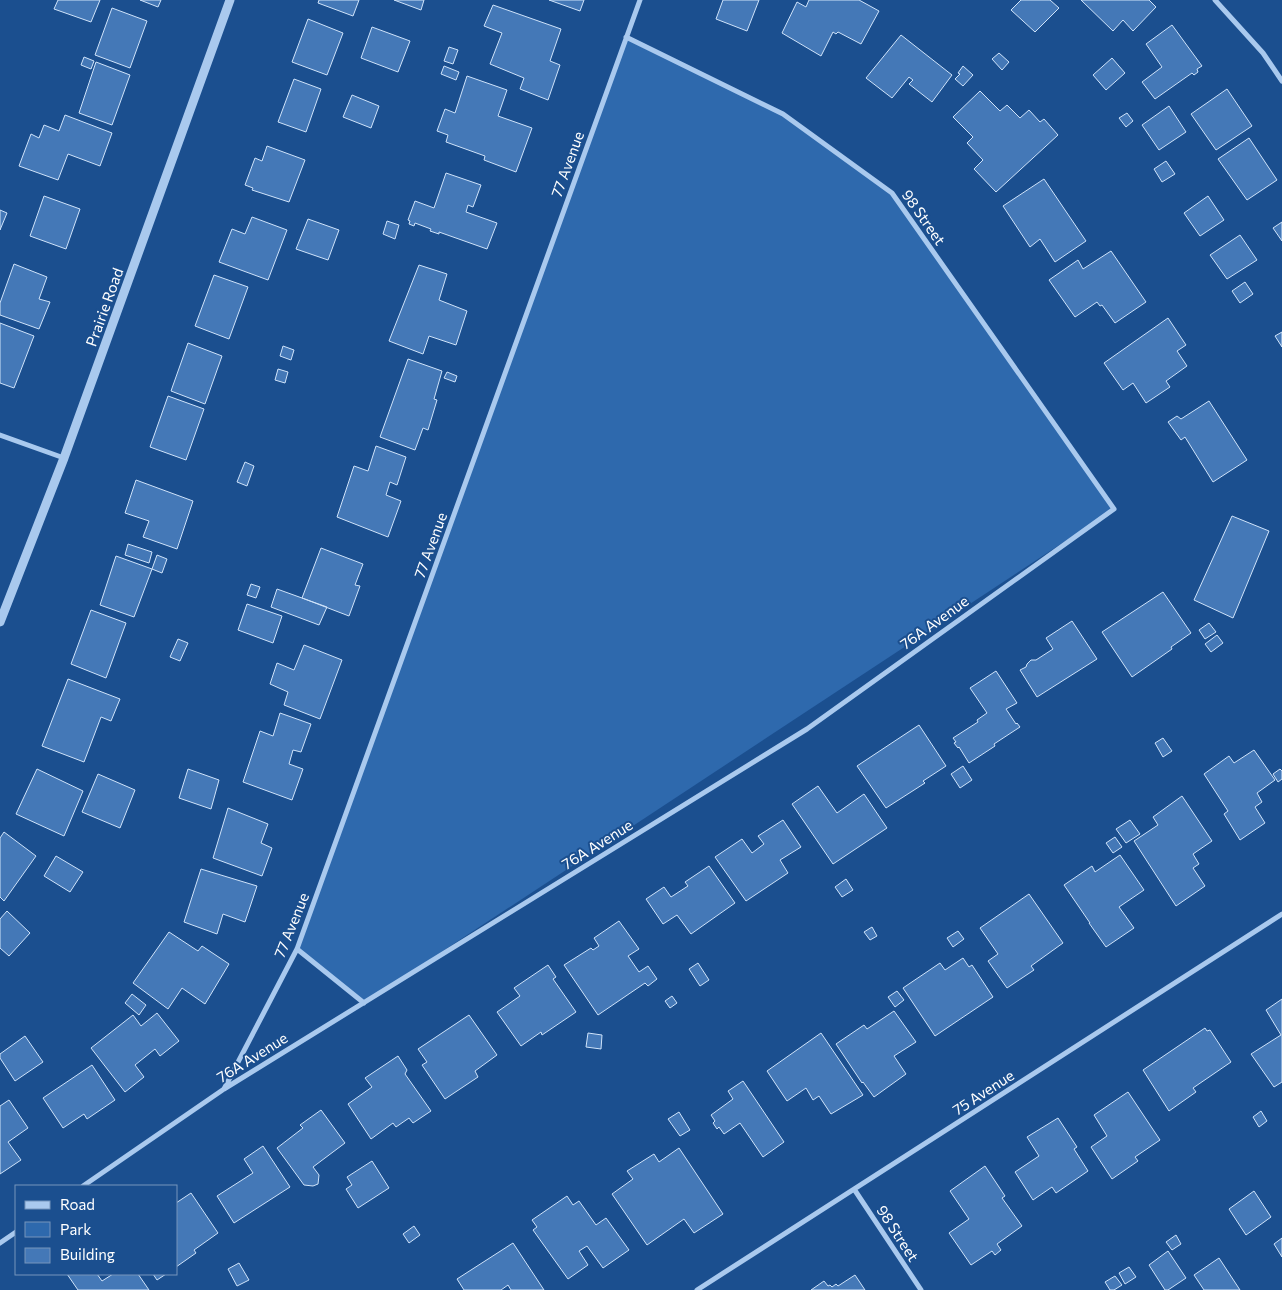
<svg xmlns="http://www.w3.org/2000/svg" width="1282" height="1290" font-family="Commissioner,sans-serif">
<style>
.green{fill:#2e69ad}
.building{fill:#4478b7;stroke:#cfe3fa}
.lines{fill:none;stroke-linecap:round;stroke-linejoin:round}
.minor{stroke:#a9c9ee;stroke-width:5}
.tertiary{stroke:#a9c9ee;stroke-width:9}
.labels{text-anchor:middle;dominant-baseline:central;stroke-width:4;stroke-linejoin:round;paint-order:stroke}
.street-label{font-size:15px;fill:#fff;stroke:#1b4f8f}
</style>
<rect width="100%" height="100%" fill="#1b4f8f"/>
<path class="green" d="M626,37l157,77 109,79 222,316 -750,494 -67,-54z"/>
<path class="building" d="M58,0h42l-9,22 -37,-13z
M140,0h21l-3,7z
M319,0h40l-6,16 -35,-13z
M394,0h30l-3,10z
M549,0h35l-4,11z
M723,0h36l-12,31 -31,-12z
M809,0h50l20,11 -18,33 -23,-12 -2,2 -3,-2 -12,24 -39,-23 15,-31 9,5z
M1021,0h29l9,8 -24,24 -24,-22z
M1081,0h68l7,7 -23,24 -10,-11 -10,11z
M493,5l68,24 -11,32 10,4 -12,35 -28,-11 4,-11 -34,-14 12,-31 -18,-7z
M112,8l35,13 -17,47 -35,-13z
M308,19l35,14 -16,42 -35,-13z
M1172,25l30,41 -5,3 1,3 -4,3 -2,-2 -37,26 -13,-17 20,-15 -16,-23z
M372,27l38,14 -12,31 -37,-14z
M901,35l51,40 -20,27 -23,-18 4,-4 -4,-3 -17,21 -26,-20z
M449,47l9,3 -5,14 -9,-3z
M999,53l10,9 -7,8 -10,-11z
M84,57l10,4 -3,8 -10,-4z
M1112,58l13,15 -19,17 -13,-15z
M96,62l34,13 -18,50 -33,-12z
M444,66l15,6 -3,8 -15,-6z
M963,66l10,9 -10,11 -8,-7 5,-5 -2,-1z
M467,76l40,14 -9,26 34,12 -16,44 -32,-12 1,-4 -39,-14 2,-7 -11,-4 8,-22 10,4z
M294,79l27,10 -15,43 -28,-10z
M1227,89l25,37 -36,24 -25,-36z
M980,91l20,20 7,-6 13,13 9,-8 11,12 4,-3 14,16 -62,57 -22,-23 9,-9 -16,-17 6,-6 -20,-20z
M352,95l27,11 -8,22 -28,-11z
M1169,106l17,26 -27,18 -17,-25z
M1127,113l6,8 -7,6 -7,-9z
M65,115l47,18 -12,33 -32,-12 -10,26 -39,-14 12,-32 8,4 5,-13 15,6z
M1249,138l28,42 -30,20 -29,-41z
M267,146l38,14 -16,42 -37,-12 1,-2 -8,-3 10,-27 7,3z
M1166,161l9,13 -13,8 -8,-13z
M446,173l35,12 -8,22 -5,-2 -2,7 31,11 -10,26 -48,-17v2l-9,-3 1,-2 -16,-6 -1,3 -5,-2 1,-3 -2,-1 7,-19 19,7z
M1044,179l42,62 -31,21 -15,-23 -10,8 -27,-41z
M44,196l36,13 -14,40 -36,-13z
M1208,196l16,24 -24,16 -16,-23z
M0,210l7,3 -7,17z
M252,217l35,13 -19,50 -49,-18 13,-33 13,5z
M308,219l31,11 -11,30 -32,-11z
M387,221l12,4 -4,14 -12,-5z
M1282,222v19l-9,-13z
M1240,235l17,25 -30,19 -17,-24z
M1111,251l35,51 -31,21 -13,-18 -2,1 -3,-4 -22,15 -26,-37 29,-20 5,9z
M14,264l33,13 -8,22 11,3 -11,27 -39,-14v-12z
M419,265l28,9 -8,26 28,11 -11,34 -27,-9 -6,18 -34,-13z
M214,275l34,12 -19,52 -34,-13z
M1245,282l8,12 -13,9 -8,-12z
M1168,318l18,27 -9,6 10,15 -21,15 4,6 -24,16 -13,-20 -10,7 -19,-27z
M0,323l34,13 -20,52 -14,-5z
M1282,332v15l-7,-11z
M188,343l34,13 -17,48 -34,-13z
M283,346l11,4 -3,10 -11,-4z
M408,359l34,12 -8,28 3,1 -9,30 -5,-2 -8,22 -35,-13z
M278,369l10,3 -3,11 -10,-3z
M447,372l10,4 -2,6 -11,-4z
M168,396l36,13 -18,51 -36,-13z
M1209,401l38,59 -34,22 -28,-45 -4,3 -13,-18 9,-6 4,3z
M376,446l30,11 -9,28 -7,-3 -4,13 15,6 -13,36 -51,-20 17,-51 14,5z
M245,462l9,4 -7,20 -10,-4z
M136,480l57,21 -16,48 -34,-12 6,-16 -24,-8z
M1232,516l37,15 -36,87 -39,-18z
M128,544l24,8 -3,11 -24,-8z
M321,548l42,16 -8,21 5,1 -11,30 -47,-18z
M157,555l10,4 -5,14 -10,-4z
M116,556l36,13 -18,48 -34,-12z
M251,584l9,3 -4,11 -9,-3z
M277,589l50,18 -8,18 -48,-18z
M1163,592l28,41 -20,14 1,2 -40,28 -30,-45z
M247,604l35,12 -9,27 -35,-13z
M91,610l35,13 -20,55 -35,-14z
M1072,621l25,38 -60,38 -17,-27 6,-3 1,-3 4,-4h5l17,-11 -7,-11z
M1209,623l7,9 -11,7 -6,-9z
M1217,635l6,8 -12,9 -6,-8z
M178,639l10,4 -8,18 -10,-4z
M304,645l38,15 -22,59 -36,-14 4,-13 -18,-8 7,-21 17,7z
M996,671l21,32 -11,6 10,15 1,-1 3,4 -26,17 1,2 -26,17 -10,-16 -1,1 -4,-5 2,-1 -3,-4 25,-16 -1,-2 10,-7 -17,-25z
M68,679l52,20 -9,22 -10,-4 -17,45 -42,-16z
M280,713l31,11 -10,28 -8,-2 -4,14 14,5 -11,31 -49,-18 17,-51 13,5z
M919,725l27,41 -23,15 2,2 -39,25 -29,-42z
M1163,738l9,13 -9,6 -8,-14z
M1254,750l21,30 -18,13 5,9 -7,5 10,16 -25,17 -16,-26 4,-3 -24,-37 25,-18 5,7z
M963,766l9,14 -12,8 -9,-14z
M37,769l46,22 -19,45 -48,-22z
M188,769l31,11 -8,29 -32,-11z
M1280,769l2,2v8l-4,3 -5,-8z
M98,774l37,16 -15,38 -38,-16z
M818,786l19,27 27,-19 23,34 -54,36 -41,-60z
M1182,796l30,45 -19,13 6,10 -6,4 12,18 -29,20 -42,-65 24,-16 -5,-8z
M228,808l40,16 -7,19 11,5 -10,28 -49,-18z
M783,820l18,27 -21,13 8,13 -42,28 -31,-44 27,-18 10,14 12,-9 -6,-8z
M1130,820l10,14 -14,9 -10,-14z
M4,832l32,24 -32,45 -4,-4v-59z
M1115,837l7,10 -9,6 -7,-10z
M1120,855l24,35 -25,17 15,21 -28,19 -17,-24h1l-26,-38 28,-19 3,6z
M56,856l27,16 -13,20 -26,-16z
M709,866l26,37 -44,31 -14,-19 -14,9 -17,-25 18,-12 7,10 17,-11 -3,-4z
M201,869l56,17 -12,36 -22,-8 -6,20 -33,-12z
M846,879l7,11 -11,7 -7,-10z
M1029,894l34,49 -32,23 3,4 -27,18 -19,-27 10,-7 -18,-26z
M7,911l23,22 -21,23 -9,-8v-29z
M619,921l20,28 -11,7 11,16 9,-6 9,13 -9,7 -3,-3 -47,32 -34,-50 27,-17 2,2 6,-4 -5,-8z
M872,927l5,9 -7,4 -6,-8z
M958,931l6,8 -11,8 -6,-9z
M169,932l29,19 4,-5 27,18 -24,40 -23,-16 -14,21 -35,-26z
M963,958l6,9 3,-2 21,32 -58,39 -32,-48 37,-25 5,7z
M698,963l11,17 -9,6 -11,-17z
M548,965l8,12 -3,2 23,33 -34,23 -1,-3 -20,14 -24,-34 23,-16 -6,-8z
M897,991l7,9 -9,7 -7,-10z
M132,994l14,11 -7,10 -14,-12z
M672,996l5,7 -7,5 -5,-7z
M1282,999v83l-8,5 -23,-33 30,-19 -15,-25z
M894,1011l22,31 -22,14 12,18 -32,23 -11,-15 -1,1 -26,-39 28,-19 3,4z
M157,1013l22,28 -19,15 -5,-7 -20,16 9,12 -19,15 -34,-44 42,-33 8,11z
M469,1015l28,40 -22,16 3,6 -33,22 -23,-34 5,-3 -9,-13z
M1205,1028l2,3 3,-1 21,32 -38,26 3,4 -27,19 -26,-41z
M588,1033l14,2 -1,14 -15,-2z
M821,1033l42,62 -32,19 -12,-18 -6,4 -7,-12 -19,13 -20,-30z
M25,1036l18,26 -28,19 -15,-23v-4z
M398,1056l9,14 -2,4 26,37 -18,12 -4,-5 -13,9 -3,-4 -22,16 -23,-35 24,-17 -7,-9z
M92,1065l23,35 -28,19 -3,-5 -21,14 -20,-30z
M743,1081l41,61 -21,15 -23,-34 -16,11 -5,-7 -2,2 -4,-6 2,-2 -4,-6 22,-16 -5,-8z
M1128,1092l32,48 -25,17 3,4 -26,18 -21,-32 16,-11 -13,-21z
M9,1100l19,28 -20,14 13,18 -21,14v-68z
M321,1110l24,33 -32,24 6,8 -1,9 -5,2 -9,-1 -27,-37 26,-20 -3,-3z
M1261,1111l6,10 -8,6 -6,-10z
M679,1112l11,18 -10,6 -12,-17z
M1058,1118l19,29 -3,2 14,22 -32,22 -4,-6 -19,13 -18,-28 24,-16 -12,-19z
M263,1146l27,41 -56,36 -17,-27 36,-23 -9,-14z
M679,1148l44,66 -29,19 -10,-14 -37,26 -35,-51 21,-15 -6,-8 27,-17 5,8z
M372,1161l17,27 -31,20 -12,-19 6,-4 -5,-8z
M985,1166l20,30 -3,2 20,28 -25,18 4,6 -6,5 -3,-4 -21,14 -22,-32 20,-14 -19,-28z
M1254,1191l17,26 -25,18 -17,-26z
M191,1193l27,40 -24,17 2,3 -20,14v-64z
M567,1196l6,9 6,-4 17,24 10,-7 23,32 -26,18 -16,-22 -8,5 9,14 -20,14 -35,-49 4,-3 -5,-7z
M414,1226l6,9 -11,8 -6,-9z
M1176,1235l5,9 -9,6 -6,-8z
M1282,1238v19l-8,-13z
M513,1243l31,47h-33l-3,-5 -7,5h-37l-7,-11z
M1168,1251l18,27 -18,12h-3l-16,-25z
M1219,1258l21,32h-36l-10,-15z
M239,1263l10,17 -12,6 -9,-17z
M1129,1267l7,10 -11,7 -6,-11z
M67,1274h30l5,7 11,-7h25l11,16h-71z
M153,1274h13l-9,6z
M855,1275l10,15h-54l13,-9 4,5 2,-1 2,2 4,-3 2,2z
M1115,1276l7,9 -8,5h-4l-5,-8z"/>
<g class="lines">
<path class="minor" d="M1215,0l48,53 19,28
M0,435l64,23
M297,949l67,54
M224,1089l73,-140 343,-949
M83,1186l141,-97 583,-360 307,-220 -222,-316 -109,-79 -157,-77
M854,1189l67,101
M0,1243l16,-11
M697,1290l585,-376"/>
<path class="tertiary" d="M0,622l64,-164 166,-458"/>
</g>
<g class="labels">
<g class="street-label">
<text transform="translate(567 164) rotate(-70)">77 Avenue</text>
<text transform="translate(924 217) rotate(55)">98 Street</text>
<text transform="translate(104 307) rotate(-70)">Prairie Road</text>
<text transform="translate(430 545) rotate(-70)">77 Avenue</text>
<text transform="translate(934 622) rotate(-36)">76A Avenue</text>
<text transform="translate(597 844) rotate(-32)">76A Avenue</text>
<text transform="translate(291 925) rotate(-68)">77 Avenue</text>
<text transform="translate(252 1057) rotate(-32)">76A Avenue</text>
<text transform="translate(983 1092) rotate(-33)">75 Avenue</text>
<text transform="translate(898 1233) rotate(57)">98 Street</text>
</g>
</g>
<rect x="15" y="1185" width="162" height="90" fill="#1b4f8f" stroke="#7695bc"/>
<rect x="25" y="1201" width="25" height="8" fill="#a9c9ee" stroke="#7695bc"/>
<text x="60" y="1210" font-size="15" fill="#ffffff">Road</text>
<rect x="25" y="1222" width="25" height="15" fill="#2e69ad" stroke="#7695bc"/>
<text x="60" y="1235" font-size="15" fill="#ffffff">Park</text>
<rect x="25" y="1248" width="25" height="15" fill="#4478b7" stroke="#7695bc"/>
<text x="60" y="1260" font-size="15" fill="#ffffff">Building</text>
</svg>
